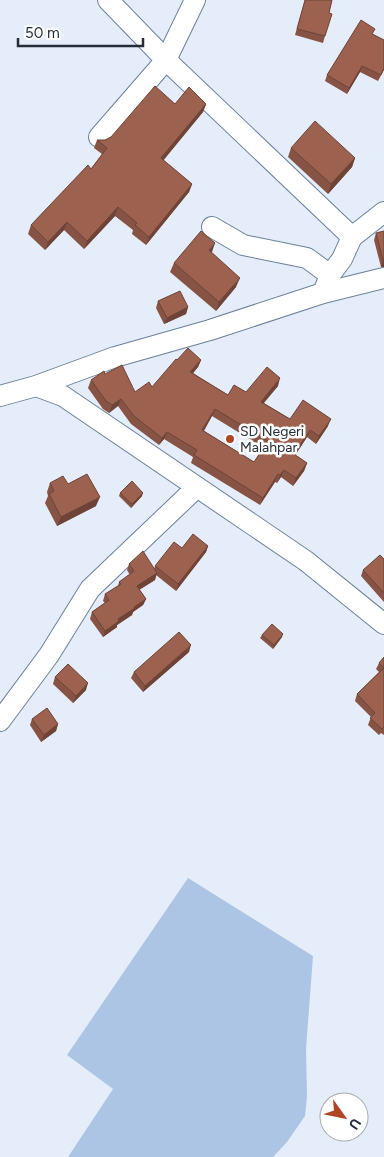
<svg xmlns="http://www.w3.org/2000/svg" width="384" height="1157" font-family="Figtree,sans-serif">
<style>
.green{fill:#adc5e4}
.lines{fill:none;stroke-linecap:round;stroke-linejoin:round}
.minor-casing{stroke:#6a809a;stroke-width:22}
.minor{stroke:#fff;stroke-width:20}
.wall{fill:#865344;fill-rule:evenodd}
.shaded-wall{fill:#6d4437}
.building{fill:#9c614f;stroke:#6d4437;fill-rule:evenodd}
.poi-dot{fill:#ae4625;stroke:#fff;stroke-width:2}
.labels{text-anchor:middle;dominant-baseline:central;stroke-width:5;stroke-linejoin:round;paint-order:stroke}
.poi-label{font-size:14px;fill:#242d38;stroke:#fff;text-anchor:start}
</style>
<rect width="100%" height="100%" fill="#e4edf9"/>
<path class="green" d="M188,878l125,78 -7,93 1,48 -2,19 -18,26 -14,15h-205l45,-68 -46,-34z"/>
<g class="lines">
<g class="minor-casing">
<path id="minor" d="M108,0l58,60 186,177 -10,22 -12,16 -7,18
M99,137l67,-77 29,-60
M212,227l31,18 64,13 23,17
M352,237l32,-25
M36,386l27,10 243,165 78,63
M0,396l36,-10 79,-29 95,-27 113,-37 61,-15
M0,721l49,-66 41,-66 107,-102"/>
</g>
<use href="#minor" class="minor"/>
</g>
<path class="wall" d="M305,0h27l-3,13 -4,23 -2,7 -28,-8z
M373,34l11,6v30l-6,11 -18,-9 -13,22 -22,-13 2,-6z
M175,104h31l-3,8 -40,48 29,24 -3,8 -43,53 -14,-11 1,-4 -18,-14 -31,33 -20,-19 -19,20 -17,-16 3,-9 60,-56 11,-15 -8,-6 3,-8h8z
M291,148l64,10 -3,9 -24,27 -40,-37z
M384,231v36h-3l-7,-27 2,-7z
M212,252l-1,1 25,34 -20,24 -46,-39 4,-9z
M158,301l30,6 -2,7 -22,10 -8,-16z
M177,360h24l-3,7 -5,6 35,22 18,-3 32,-6 -14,17 26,16 38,7 -12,18 -9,-7 -12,18 12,8 -3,8 -11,15 -12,-9 -4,6 -2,-1 -15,23 -69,-42 2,-6 -29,-18 -5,6 -28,-21 -13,-18 -9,7 -6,-4 -15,-21 3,-8 14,-6 30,18 17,-5zM212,416l52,32 -10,14 -50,-31z
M50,483l18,1 28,22 -39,20 -12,-23 3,-7 -1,-4z
M120,493l22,3 -11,12 -12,-12z
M208,546l-2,6 -30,39 -20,-16 -1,5 -16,10 7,9 -3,6 -10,7 -1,3 -15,10v2l-14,10 -13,-18 2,-7 13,-9 -2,-2 2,-7 13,-8 1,-4 11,-7 -3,-5 2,-6 25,5 1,-3 27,-18z
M384,559v43l-23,-26 2,-6z
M262,635l20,2 -9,12 -13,-11z
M189,652l-46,40 -12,-14 3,-6z
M384,657v78l-3,-2 -2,2 -11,-10 3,-8 -16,-16 2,-7 22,-22 -3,-3 3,-6z
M55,677l31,13 -13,13 -20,-19z
M32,719l26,5 -2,7 -15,11 -11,-17z"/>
<path class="shaded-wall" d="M362,66l-2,6 -13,22 2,-6z
M206,104l-3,8 -45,55 3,-9z
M355,158l-3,9 -24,27 3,-10z
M192,184l-3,8 -43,53 3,-8z
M118,207l-3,9 -31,33 3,-8z
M67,222l-3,8 -19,20 3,-8z
M215,243l-3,9 -7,8 4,-10z
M383,260h1v7h-3z
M240,278l-4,9 -20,24 3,-9z
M188,307l-2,7 -22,10 3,-6z
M201,360l-3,7 -10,12 2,-7z
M280,378l-2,8 -20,23 3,-7z
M121,399l-3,7 -9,7 3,-8z
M215,409l-3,7 -13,22 3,-8z
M331,419l-3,7 -12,18 3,-8z
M310,430l-3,7 -16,25 3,-8z
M167,432l-3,7 -5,6 3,-7z
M307,463l-3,8 -11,15 3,-8z
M284,470l-3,7 -4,6 3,-8z
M278,474l-3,8 -15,23 3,-7z
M143,493l-1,3 -11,12 1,-4z
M100,497l-4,9 -39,20 4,-9z
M208,546l-2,6 -30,39 2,-7z
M157,573l-2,7 -21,13 3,-7z
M146,599l-3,6 -10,7 -1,3 -15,10v2l-14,10 2,-6 13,-12z
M283,634l-1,3 -9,12 1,-4z
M191,645l-2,7 -46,40 2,-6z
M88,683l-2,7 -13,13 3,-7z
M58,724l-2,7 -15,11 3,-7z"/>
<path class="building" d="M305,0h27l-3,13 3,1 -7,22 -28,-7z
M361,20l14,9 -3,5 12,6v28l-3,7 -19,-9 -13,22 -22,-13z
M155,86l20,18 14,-17 17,17 -45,54 31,26 -43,53 -14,-12 2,-2 -19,-16 -31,34 -20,-19 -19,20 -17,-17 57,-60 3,4 16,-21 -10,-8h8l6,-3z
M315,121l40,37 -24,26 -40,-36z
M201,231l14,12 -6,7 31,28 -21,24 -45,-39z
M384,231v29h-1l-7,-27z
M180,291l8,16 -21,11 -9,-17z
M188,348l13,12 -11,12 38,23 6,-10 12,7 21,-25 13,11 -19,24 29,17 13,-19 28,19 -12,17 -9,-6 -16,24 13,9 -11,15 -12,-8 -4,5 -2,-1 -15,24 -69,-43 3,-5 -30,-18 -5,6 -28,-22 -13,-17 -9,6 -6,-4 -15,-21 13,-9 1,3 17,-9 13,27 14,-10 3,5 24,-28 1,1zM215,409l53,32 -14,21 -52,-32z
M87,474l13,23 -39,20 -12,-23 5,-3 -4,-8 13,-7 5,8z
M132,481l11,12 -11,11 -12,-11z
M193,534l15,12 -30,38 -23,-18 19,-24 8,6z
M143,551l14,22 -20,13 9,13 -12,8 1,1 -17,11 1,2 -14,10 -13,-19 17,-12 -4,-6 16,-10 -2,-2 15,-11 -5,-7z
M380,555l4,4v34l-21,-23z
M272,624l11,10 -9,11 -12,-10z
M179,632l12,13 -46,41 -11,-14z
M384,657v70l-2,2 -12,-11 5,-5 -18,-19 27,-26 -5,-5z
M68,664l20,19 -12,13 -21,-19z
M47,708l11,16 -14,11 -12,-16z"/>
<circle class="poi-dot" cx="230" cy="439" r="5"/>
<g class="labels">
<g class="poi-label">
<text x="240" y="431">SD Negeri<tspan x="240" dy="16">Malahpar</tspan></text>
</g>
</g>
<g transform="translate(344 1117) rotate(123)"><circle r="24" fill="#ffffff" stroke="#a7abaf"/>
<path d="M0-4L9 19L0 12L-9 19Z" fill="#ae4625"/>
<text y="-8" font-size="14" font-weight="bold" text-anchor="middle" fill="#242d38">U</text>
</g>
<path d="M18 38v8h125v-8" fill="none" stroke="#242d38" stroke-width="2.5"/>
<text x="25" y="38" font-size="15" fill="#242d38" stroke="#ffffff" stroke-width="4" paint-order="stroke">50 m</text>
</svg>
